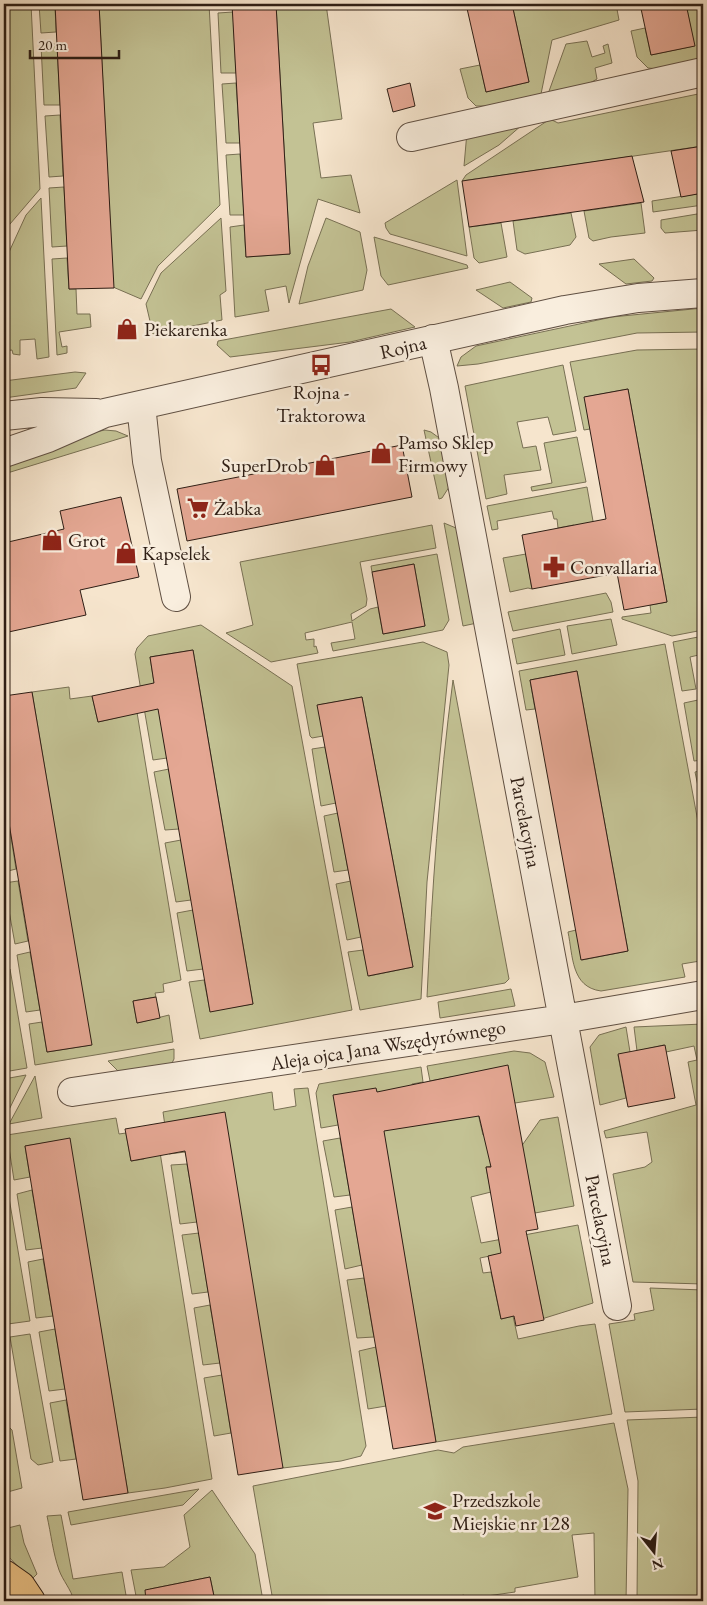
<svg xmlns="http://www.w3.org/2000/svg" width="707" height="1605" font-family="'EB Garamond',serif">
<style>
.green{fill:#c3c294;stroke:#787054}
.building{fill:#e4a793;stroke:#2e1e15}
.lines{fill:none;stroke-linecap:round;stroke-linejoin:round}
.minor-casing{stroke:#605043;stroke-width:30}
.major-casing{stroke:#2e1e15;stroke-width:30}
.minor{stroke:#f9eede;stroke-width:28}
.major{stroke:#ebc286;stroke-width:28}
.labels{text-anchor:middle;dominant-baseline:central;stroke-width:5;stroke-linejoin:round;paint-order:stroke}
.poi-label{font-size:20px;fill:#2e1e15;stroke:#f9eede;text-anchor:start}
.street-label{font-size:20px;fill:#2e1e15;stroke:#f9eede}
</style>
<rect width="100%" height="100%" fill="#f6e5cd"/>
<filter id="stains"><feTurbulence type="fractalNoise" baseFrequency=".004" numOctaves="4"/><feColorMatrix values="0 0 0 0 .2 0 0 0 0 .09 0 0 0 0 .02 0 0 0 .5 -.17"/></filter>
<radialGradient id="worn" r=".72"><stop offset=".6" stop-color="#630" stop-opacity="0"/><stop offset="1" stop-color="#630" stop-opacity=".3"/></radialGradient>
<path class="green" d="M4,4h27l9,185 -36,42z
M39,4h16l1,28 -15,1z
M99,4h110l11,201 -62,61 -17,33 -28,-12z
M276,4h50l16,115 -29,4 8,55 30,-3 9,38 -42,-14 -29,104 -3,-17 -21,4 4,21 -34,6 -5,-90 14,-2 2,32 44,-3z
M512,4h104l3,16 -67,20 -11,54 -53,12h-12l-8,-8 -8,-29 20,-4 6,27 43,-10z
M686,4h17v54l-45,11 -10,-1 -11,-11 -6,-26 14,-3 6,27 43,-9z
M233,12l3,61h-15l-3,-60z
M587,41l5,16 13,-4 -2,-7 5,-2 4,19 -17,5 2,11 -7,4 -42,11 18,-50z
M57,44l3,61h-16l-3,-60z
M236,83l4,60h-14l-4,-59z
M703,93v53l-241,35 4,-6 84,-56 8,4z
M60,115l3,61 -14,1 -4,-61z
M530,118l-31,27 -35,21 3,-34z
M240,154l4,61h-14l-4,-60z
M457,180l10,76 -77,-22 -4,-6 -1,-5z
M64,187l3,59 -15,1 -3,-59z
M703,193v12l-50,7 -1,-11z
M41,198l8,159 -12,2 -2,-20 -15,1v15l-7,-1 -1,-4 -8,1v-88l22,-48z
M641,203l4,30 -34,4 -18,4 -4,-3 -5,-27z
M571,213l5,24 -6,8 -45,9 -8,-4 -4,-29z
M703,213v17l-38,3 -4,-5v-8z
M221,218l5,73 -6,4 2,25 -69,14 -7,-30 15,-31z
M326,218l34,14 7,38 -4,20 -64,14 9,-38z
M501,223l6,34 -28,6 -5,-5 -5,-31z
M374,237l93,28 1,3 -80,17 -7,-9z
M67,258l2,31h7l1,25h13l1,13 -32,5 3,15 5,-1v7l-10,2 -5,-96z
M634,259l20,19 -2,3 -26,3 -27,-20z
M510,282l22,16 -1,4 -28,6 -27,-18z
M703,308v24l-66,1 -159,31 -21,2 4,-9 15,-11 136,-29z
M391,309l24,18 -65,15 -120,15 -13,-12 1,-4z
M703,349v281l-31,6 -50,-17v-2l29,-4 -1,-8 17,-3 -39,-213 -43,8 5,32 -6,1 -14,-68 67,-12z
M563,365l13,66 -23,4 -5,-18 -31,5 6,26 13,-2 5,24 -37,5 3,19 -21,5 -21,-113z
M75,372l11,1 -10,15 -72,10v-17z
M105,430l11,1 12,5 -124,38v-13l77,-26z
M424,430l7,2 11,8 9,44 -9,14 -3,1z
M577,437l9,45 -54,9 -1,-4 21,-4 -8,-40z
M587,487l12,68 -25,-30 -16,3 -1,-9h-3l-2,-8 -55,10 1,8 -6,1 -5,-24z
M444,523l12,5 4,7 17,88 -14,3z
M432,525l4,23 -76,14 7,37 -1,7 -15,8 1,7 18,-12 8,-2 5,27 42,-8 -11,-62 -42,8 -1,-6 66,-12 12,66 -6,10 -110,21 -2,-8 24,-4 -3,-17 -47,11 1,7 8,-1v8l2,-1 2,7 -47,9 -45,-29 27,-8 -13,-63z
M526,554l6,35 -4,-1 -18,4 -7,-34z
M606,593l5,9 2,10 -100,19 -5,-19z
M611,619l6,26 -45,9 -5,-28z
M201,625l91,61 60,324 -152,29 -11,-57 15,-2 6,31 43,-7 -60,-354 -43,7 5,32 -14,2 -6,-37 2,-6 11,-12z
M560,629l5,26 -48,9 -5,-25z
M703,636v18l-13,3 6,32 -14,2 -9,-49z
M423,642l24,10 2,13 -22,217 -6,117 -61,11 -12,-58 15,-2 6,26 44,-9 -51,-270 -44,8 5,31 -11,2 -2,-2 -13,-72z
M665,644l38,205v123l-3,-11 -18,3 3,13 -84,14c-30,-4 -28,-35 -33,-59l8,-2 6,30 46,-9 -51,-280 -47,9 5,29 -9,1 -7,-39z
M453,680l56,299 -4,4 -78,14c5,-106 12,-211 26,-317z
M69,687l1,12 22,-3 6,26 22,-5 -6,-25 19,-4 48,292 -18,4 1,8 -9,1 1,4 -23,4 4,22 32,-8 4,27 -138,23 -6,-41 13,-2 5,30 44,-7 -59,-353z
M157,700l10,58 -14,2 -10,-58z
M698,700l5,30v30l-9,1 -10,-58z
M325,747l11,56 -15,3 -9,-57z
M169,769l10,60 -14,1 -11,-58z
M703,770v40l-8,-38z
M4,812h3l9,57 -12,3z
M338,813l10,57 -14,2 -10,-56z
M181,840l10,60 -15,2 -11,-59z
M18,881l10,60 -13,3 -11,-61z
M351,881l10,56 -14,3 -11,-56z
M193,910l10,59 -16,2 -10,-58z
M30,952l10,58 -14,2 -9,-57z
M10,969l17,99 -23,4v-96z
M511,989l4,17 -75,12 -2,-16z
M703,1024v260l-70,-2 -20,-108 32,-7 7,-5 -5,-30 -41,6 -2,-7 92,-26 -8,-43 9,-2 -3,-14 -28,6 -2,-7 -27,6 -3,-24z
M626,1027l4,25 -12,3 8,43 -26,7 -10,-58 9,-12z
M174,1049v10l-5,10 -42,11 -19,-19z
M514,1051l16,2 15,9 9,35 -39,6 -64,-26 -21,4 -3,-15z
M421,1067l2,15 -11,2 7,41 58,-16 6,26 33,19 24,-34 18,-3 16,89 -39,7 -10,-52 -39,6 5,25 -20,5 10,46 97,-18 15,78 -61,19 10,-11 -13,-63 -49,10 3,15 8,-1 10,47 12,-3 5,23 61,-13 16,-2 17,90 -176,28 -60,-353 -38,36 -17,3 -5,-35 3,-9z
M26,1075l-22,45v-41z
M35,1076l7,42 -33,6z
M308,1088l58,358 -5,10 -20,5 -58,7 -98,-316 -16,2 -6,-42 109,-20 2,18 22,-4 -2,-17z
M116,1118l3,16 7,-1 5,28 13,-2 15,-13 53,333 -47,9 -37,5 -59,-354 -44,7 5,31 -16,3 -7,-45z
M340,1138l10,57 -16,2 -11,-56z
M187,1164l10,58 -17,2 -9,-59z
M32,1190l10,58 -16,2 -9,-56z
M8,1192l22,129 -22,3 -4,-23v-108z
M352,1207l10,58 -17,4 -10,-59z
M199,1233l9,59 -16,2 -10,-59z
M43,1259l10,57 -17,2 -8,-56z
M364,1278l10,59 -17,1 -10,-58z
M650,1288l53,2v119l-78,3 -16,-88 26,-4 -1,-6 20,-4z
M210,1305l10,58 -17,2 -9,-57z
M55,1329l10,60 -16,2 -10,-59z
M30,1334l23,128 -15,3 -7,-6 -21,-122z
M376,1347l10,59 -18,3 -9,-58z
M222,1375l9,58 -17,3 -10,-58z
M66,1400l10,59 -16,2 -10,-58z
M703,1417v138l-3,1 3,18v27h-66l1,-120 -11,-61z
M4,1422l8,8 10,58 -18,5z
M614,1423l14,66 -2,112h-31l-1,-68 -22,2 6,42 -63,11v4l-49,7 -2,-4 -28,6h-163l-20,-115 185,-36 16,3 9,-6z
M199,1489l-16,16 -112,20 -3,-13z
M212,1490l43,64 8,47h-48l-5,-24 -60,12 2,12h-15l-6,-31 33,-3 26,-20 -6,-32z
M61,1515l12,64 49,-7 5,29h-53c-3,-12 -11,-20 -15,-31 -6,-17 -8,-36 -12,-54z
M20,1525l4,18 13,31 -6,6 -27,-28v-23z"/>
<path class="building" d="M55,4h44l15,284 -45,1z
M232,4h44l14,250 -44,3z
M466,4h46l17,78 -43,10z
M640,4h46l9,42 -44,9z
M410,83l5,23 -22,6 -6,-23z
M703,146v47l-22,4 -10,-46z
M632,156l12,46 -175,25 -7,-46z
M628,389l39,213 -43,8 -7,-37 -85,16 -10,-54 84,-16 -22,-122z
M402,445l10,52 -225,44 -10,-52z
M121,497l18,80 -59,13 6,25 -82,18v-90l60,-14 -4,-18z
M414,564l11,62 -42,8 -11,-62z
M193,650l60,354 -43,8 -52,-303 -60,13 -6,-26 62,-13 -4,-26z
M577,671l51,280 -47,9 -51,-280z
M32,692l60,353 -45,7 -43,-259v-97z
M362,697l51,270 -45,9 -51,-271z
M156,997l4,21 -23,5 -4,-22z
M665,1045l10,53 -47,9 -10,-53z
M508,1065l30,164 -12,2 18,89 -28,6 -2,-10 -13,3 -13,-63 13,-3 -15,-86h5l-12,-51 -95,15 52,311 -43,7 -60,-354 43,-7 1,4z
M225,1112l58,356 -45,7 -53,-324 -54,10 -6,-32z
M70,1138l58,355 -45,7 -58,-354z
M210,1577l5,24h-69l-1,-11z"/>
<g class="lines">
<g class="minor-casing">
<path id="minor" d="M411,137l292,-65
M433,339l11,49 173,918
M141,405l6,56 29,136
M4,416l38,-4 54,1
M4,453l44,-15 57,-25 460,-103 73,-12 65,-5
M72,1092l491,-73 140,-24"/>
</g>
<g class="major-casing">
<path id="major" d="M4,1574l17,12 10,15"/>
</g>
<use href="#minor" class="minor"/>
<use href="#major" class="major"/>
</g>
<defs>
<g id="shop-bare" transform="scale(1.725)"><path d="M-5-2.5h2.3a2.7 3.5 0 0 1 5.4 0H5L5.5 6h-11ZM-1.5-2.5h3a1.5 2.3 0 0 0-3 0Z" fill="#8f2418" stroke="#f9eede" stroke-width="2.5" paint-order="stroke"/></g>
<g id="bus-bare" transform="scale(1.725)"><path d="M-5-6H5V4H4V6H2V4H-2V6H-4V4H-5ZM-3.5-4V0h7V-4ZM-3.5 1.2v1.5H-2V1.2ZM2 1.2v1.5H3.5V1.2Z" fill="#8f2418" stroke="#f9eede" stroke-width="2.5" paint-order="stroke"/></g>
<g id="supermarket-bare" transform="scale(1.725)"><path d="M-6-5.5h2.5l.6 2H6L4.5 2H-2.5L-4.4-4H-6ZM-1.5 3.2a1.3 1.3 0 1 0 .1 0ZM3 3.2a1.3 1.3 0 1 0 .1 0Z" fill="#8f2418" stroke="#f9eede" stroke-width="2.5" paint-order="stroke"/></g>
<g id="pharmacy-bare" transform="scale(1.725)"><path d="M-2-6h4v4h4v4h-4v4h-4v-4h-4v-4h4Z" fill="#8f2418" stroke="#f9eede" stroke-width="2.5" paint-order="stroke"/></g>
<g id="school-bare" transform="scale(1.725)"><path d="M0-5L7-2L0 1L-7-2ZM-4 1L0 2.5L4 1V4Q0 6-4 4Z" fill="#8f2418" stroke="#f9eede" stroke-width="2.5" paint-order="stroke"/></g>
</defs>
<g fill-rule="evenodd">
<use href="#shop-bare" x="127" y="329"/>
<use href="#bus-bare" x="321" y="365"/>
<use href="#shop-bare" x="381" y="453"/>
<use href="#shop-bare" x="325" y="465"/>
<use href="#supermarket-bare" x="198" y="508"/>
<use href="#shop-bare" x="52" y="540"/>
<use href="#shop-bare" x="126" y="553"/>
<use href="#pharmacy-bare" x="554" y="567"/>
<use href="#school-bare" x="435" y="1511"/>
</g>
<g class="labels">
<g class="poi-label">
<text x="144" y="329">Piekarenka</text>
<text x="321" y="392" text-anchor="middle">Rojna -<tspan x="321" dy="23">Traktorowa</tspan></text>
<text x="398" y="442">Pamso Sklep<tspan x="398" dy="23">Firmowy</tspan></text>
<text x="308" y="465" text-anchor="end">SuperDrob</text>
<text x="214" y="508">Żabka</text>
<text x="68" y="540">Grot</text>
<text x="142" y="553">Kapselek</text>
<text x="570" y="567">Convallaria</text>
<text x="452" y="1500">Przedszkole<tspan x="452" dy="23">Miejskie nr 128</tspan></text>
</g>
<g class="street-label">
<text transform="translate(403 347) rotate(-13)">Rojna</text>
<text transform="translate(526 822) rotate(79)">Parcelacyjna</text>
<text transform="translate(388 1045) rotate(-9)">Aleja ojca Jana Wszędyrównego</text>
<text transform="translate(601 1220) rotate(79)">Parcelacyjna</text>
</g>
</g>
<rect width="707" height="1605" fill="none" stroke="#f6e5cd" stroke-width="20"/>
<rect x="5" y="5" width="697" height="1595" fill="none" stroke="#2e1e15" stroke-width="2.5"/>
<rect x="10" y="10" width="687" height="1585" fill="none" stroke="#2e1e15"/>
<g transform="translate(654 1552) rotate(163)" stroke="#f9eede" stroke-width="4" paint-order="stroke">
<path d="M0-4L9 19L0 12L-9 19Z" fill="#2e1e15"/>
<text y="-8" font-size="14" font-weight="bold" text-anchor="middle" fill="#2e1e15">N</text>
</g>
<path d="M30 50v8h89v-8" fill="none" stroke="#2e1e15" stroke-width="2.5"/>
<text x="38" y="50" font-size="15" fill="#2e1e15" stroke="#f9eede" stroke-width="4" paint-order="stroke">20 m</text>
<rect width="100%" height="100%" filter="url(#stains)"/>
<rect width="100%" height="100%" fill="url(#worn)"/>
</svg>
